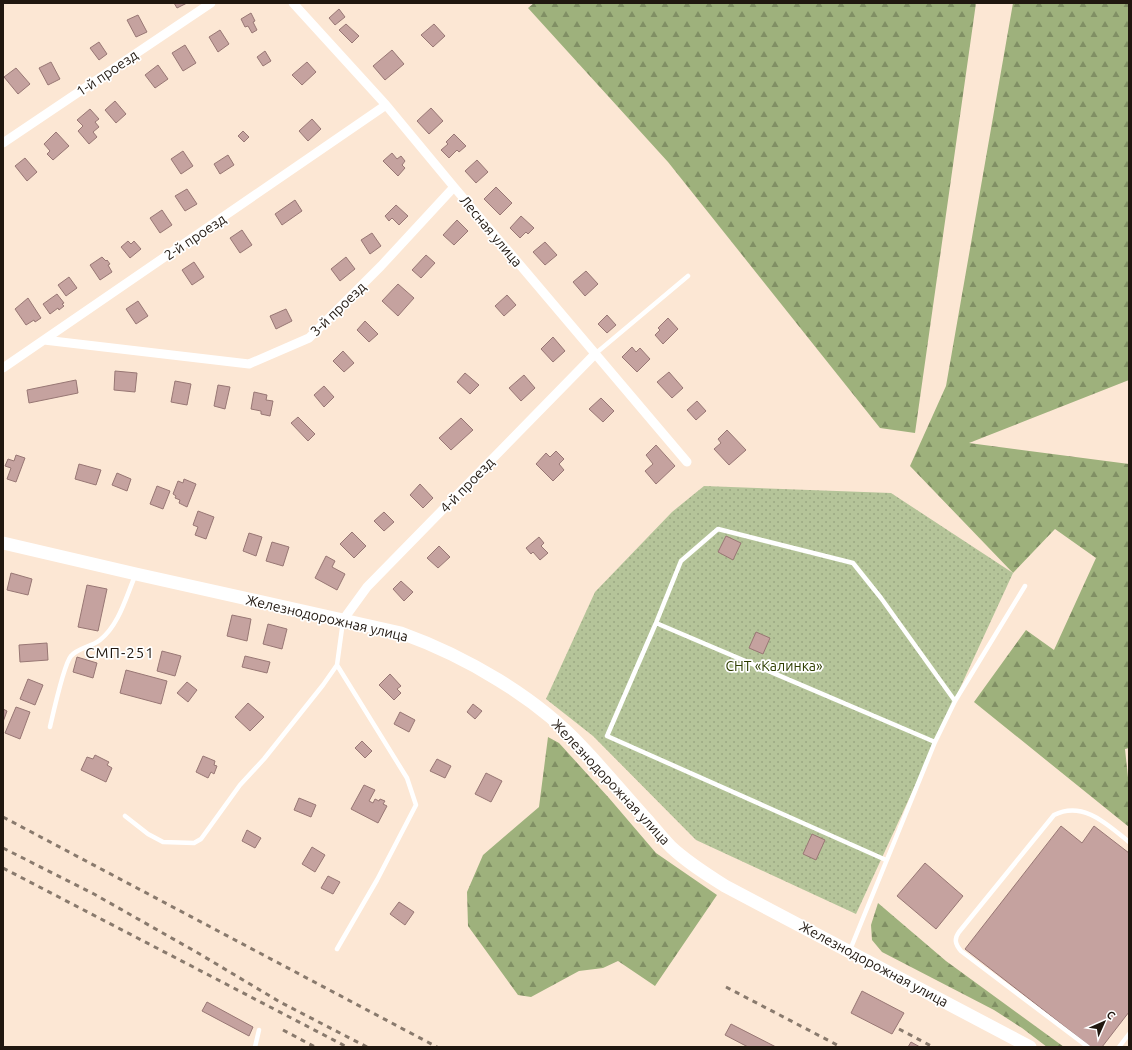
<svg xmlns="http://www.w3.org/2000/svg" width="1132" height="1050" font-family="Ubuntu,sans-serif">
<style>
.forest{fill:url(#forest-firs)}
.park{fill:url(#park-dots)}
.building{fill:#c5a29f;stroke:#987774}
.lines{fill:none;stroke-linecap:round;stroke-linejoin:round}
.lane{stroke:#fff;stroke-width:4.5}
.street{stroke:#fff;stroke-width:9}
.secondary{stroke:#fff;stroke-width:13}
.rail{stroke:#897a6d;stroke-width:3;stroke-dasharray:5 5;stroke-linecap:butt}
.labels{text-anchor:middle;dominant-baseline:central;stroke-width:3.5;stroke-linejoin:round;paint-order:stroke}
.street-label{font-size:14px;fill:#20170f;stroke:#fff}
.park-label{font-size:14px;fill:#2e3e00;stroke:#fff}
.neighbourhood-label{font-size:15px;letter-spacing:1px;fill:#20170f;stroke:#fff}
</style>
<defs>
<pattern id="forest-firs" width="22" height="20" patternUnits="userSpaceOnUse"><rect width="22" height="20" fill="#9eb17c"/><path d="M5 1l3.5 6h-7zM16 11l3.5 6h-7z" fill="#808f64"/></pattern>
<pattern id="park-dots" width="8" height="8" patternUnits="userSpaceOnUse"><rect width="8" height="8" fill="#b5c499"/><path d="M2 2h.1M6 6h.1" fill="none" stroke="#9ba883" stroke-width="1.8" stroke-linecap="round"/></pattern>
</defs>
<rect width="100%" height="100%" fill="#fce7d4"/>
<path class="forest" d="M534,3h442l-61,430 -35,-5 -212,-266 -140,-154z
M1013,3h116v377l-160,63 160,21v284l-4,1 4,38v40l-155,-125 52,-72 28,20 42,-92 -41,-29 -42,44 -103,-107 36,-80z
M548,737l11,6 50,55 47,55 61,42 -62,91 -37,-25 -15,7 -24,3 -48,26 -13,-2 -50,-69 -1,-34 16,-37 56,-48z
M878,903l68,58 118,86h-17l-25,-19 -28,-18 -112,-58 -10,-12 -1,-15z"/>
<path class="park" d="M704,486l187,7 122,80 -157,341 -160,-74 -103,-104 -47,-37 49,-107 77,-80z"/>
<path class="building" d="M174,3h13l-10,5z
M339,9l6,8 -10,8 -6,-7z
M251,13l4,8 -2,1 4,8 -5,3 -4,-7 -3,1 -4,-8z
M138,15l9,17 -11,5 -9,-17z
M346,24l13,12 -7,7 -13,-13z
M434,24l11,12 -12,11 -12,-12z
M220,30l9,14 -11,8 -9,-15z
M99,42l8,12 -8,6 -9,-12z
M185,45l11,18 -13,8 -11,-18z
M392,50l12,14 -19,16 -12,-14z
M265,51l6,10 -8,5 -6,-9z
M51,62l9,17 -12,6 -9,-17z
M307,62l9,10 -14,13 -10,-10z
M158,65l10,14 -13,9 -10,-13z
M16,68l14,16 -12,10 -14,-17z
M115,101l11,13 -10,9 -11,-13z
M431,108l12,13 -14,13 -12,-13z
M90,109l9,10 -4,3 4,5 -6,5 4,5 -8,7 -11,-13 5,-5 -6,-6z
M312,119l9,10 -13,12 -9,-10z
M243,131l6,6 -5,5 -6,-6z
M56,132l13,14 -16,14 -6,-6 3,-3 -6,-7z
M454,134l12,12 -7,6 -2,-2 -8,8 -8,-8 7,-6 -2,-2z
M183,151l10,15 -12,8 -10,-15z
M392,153l5,6 4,-3 4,5 -3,4 3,3 -7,8 -15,-15z
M228,155l6,10 -14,9 -6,-10z
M25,158l12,14 -10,9 -12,-15z
M477,160l11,12 -12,11 -11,-12z
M496,187l16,16 -12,12 -16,-16z
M187,189l10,15 -12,7 -10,-15z
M295,200l7,11 -20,14 -7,-11z
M396,205l12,11 -9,9 -7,-7 -3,3 -4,-5z
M162,210l10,15 -12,8 -10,-15z
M521,216l13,12 -6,6 -2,-2 -6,6 -10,-10z
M457,220l11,11 -14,14 -11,-10z
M242,230l10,15 -12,8 -10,-15z
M372,233l9,13 -11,8 -9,-14z
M128,241l3,3 3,-3 7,8 -11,9 -9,-11z
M545,242l12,13 -12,10 -12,-13z
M426,255l9,8 -14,15 -9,-8z
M102,257l4,4 1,-1 3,4 -2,1 4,7 -12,8 -10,-15z
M346,257l9,12 -15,12 -9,-12z
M194,262l10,15 -12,8 -10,-15z
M586,271l12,13 -13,12 -12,-14z
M69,277l8,11 -11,8 -8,-11z
M398,284l16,14 -16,18 -16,-15z
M57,294l7,9 -2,1 2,2 -5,4 -1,-2 -8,6 -7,-10z
M507,295l9,10 -12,11 -9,-10z
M28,298l13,20 -6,4 -1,-2 -8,5 -11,-16z
M138,301l10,15 -12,8 -10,-15z
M286,309l6,12 -16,8 -6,-13z
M607,315l9,10 -9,8 -9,-9z
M668,318l10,11 -15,15 -8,-9 5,-5 -2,-2z
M365,321l13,13 -9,8 -12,-12z
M553,337l12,14 -12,11 -12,-13z
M632,347l4,5 4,-4 10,11 -13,13 -15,-15z
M343,351l11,12 -10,9 -11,-11z
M115,371l22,2 -2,19 -21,-2z
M669,372l14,16 -11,10 -15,-16z
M465,373l14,12 -9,9 -13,-12z
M524,375l11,13 -14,13 -12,-13z
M76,380l2,13 -49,10 -2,-13z
M175,381l16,3 -4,21 -16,-3z
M218,385l12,2 -5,22 -11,-3z
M324,386l10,11 -10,10 -10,-12z
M254,392l13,3 -1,5 7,1 -3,15 -9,-2v-3l-10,-2z
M601,398l13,13 -11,11 -14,-13z
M697,401l9,10 -10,9 -9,-10z
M298,417l17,17 -7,7 -17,-18z
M461,418l12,12 -22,20 -12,-12z
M727,430l19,20 -17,15 -15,-16 7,-6 -3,-4z
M656,445l19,21 -19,18 -11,-13 8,-7 -7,-9z
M556,451l8,8 -5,5 5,6 -11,11 -17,-17 10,-11 4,4z
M16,455l9,3 -9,24 -9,-3 4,-11 -6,-2 3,-7 6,2z
M79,464l22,6 -5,15 -21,-6z
M117,473l14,6 -4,12 -15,-6z
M184,479l12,5 -9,23 -8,-4 1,-3 -5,-2 1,-2 -3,-2 5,-13 5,2z
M420,484l13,14 -10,10 -13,-13z
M157,486l13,5 -7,18 -13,-5z
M198,511l16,6 -8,22 -11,-4 3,-8 -5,-2z
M384,512l10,10 -10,9 -10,-10z
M352,532l14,14 -12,12 -14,-14z
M249,533l13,4 -6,19 -13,-5z
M726,536l15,7 -8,17 -15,-8z
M539,537l5,6 -3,3 7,7 -8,7 -7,-8 -2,2 -5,-6z
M272,542l17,5 -6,19 -17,-5z
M439,546l11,11 -12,11 -11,-10z
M326,556l9,5 -3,6 13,7 -8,16 -22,-12z
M11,573l21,6 -4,16 -21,-5z
M401,581l12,11 -9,9 -11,-12z
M87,585l20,4 -9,42 -20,-4z
M232,615l19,4 -4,22 -20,-5z
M268,624l19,5 -5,20 -19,-5z
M756,632l14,6 -7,16 -14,-6z
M47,643l1,17 -28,2 -1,-17z
M162,651l19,5 -6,20 -18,-5z
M245,656l25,6 -3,11 -25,-6z
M77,657l20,6 -4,15 -20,-6z
M126,670l41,11 -6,23 -41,-11z
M390,674l11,12 -4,3 4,4 -7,7 -15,-15z
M28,679l15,6 -8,20 -15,-6z
M187,682l10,8 -9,12 -11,-9z
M248,703l16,14 -14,14 -15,-14z
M473,704l9,7 -7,8 -8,-7z
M16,707l14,5 -10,27 -15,-6z
M3,709l4,2 -4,11z
M400,712l15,8 -6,12 -15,-8z
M362,741l10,10 -7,7 -10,-10z
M95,755l14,7 -2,3 5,3 -6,14 -25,-12 6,-13 6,2z
M203,756l12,5 -1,4 3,1 -3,8 -3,-2 -3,6 -12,-6z
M437,759l14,7 -6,12 -15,-7z
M486,773l16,8 -11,21 -16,-8z
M364,785l11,5 -6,11 4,2 2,-4 4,2 1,-2 5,2 -2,3 4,2 -9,17 -27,-14z
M299,798l17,7 -5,12 -17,-7z
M1061,826l21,17 12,-17 35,27v159l-27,35h-11l-126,-98z
M247,830l14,8 -6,10 -13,-7z
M812,834l13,6 -9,20 -13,-6z
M312,847l13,8 -10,17 -13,-8z
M925,863l38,33 -27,33 -39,-33z
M328,876l12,6 -7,12 -12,-6z
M399,902l15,10 -9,13 -15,-11z
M862,991l42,22 -12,21 -41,-21z
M207,1002l46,25 -4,9 -47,-25z
M731,1024l45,23h-28l-23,-12z
M911,1042l9,5h-12z"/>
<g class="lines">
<path class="lane" d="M595,354l93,-78
M656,623l279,119
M50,727c3,-13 14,-63 21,-71 7,-8 20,-9 29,-16 19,-15 26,-43 35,-64
M125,816l23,18 15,8 31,1 7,-4 39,-54 24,-26 59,-74 14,-20
M886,860l-279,-124 49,-113 25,-62 37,-32 135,34 28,35 74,103
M337,949l40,-69 39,-75 -9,-27 -70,-113 6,-44
M850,950l85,-208 20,-41 70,-115
M255,1047l4,-17
M1088,1047l-127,-96c-6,-7 -7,-12 -2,-19l95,-117c29,-15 54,10 75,27
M1119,1047l10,-13"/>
<path class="street" d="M293,3l93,102 68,82 233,275
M3,143l208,-140
M44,340l205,24 60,-26 72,-72 73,-79
M3,368l383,-263
M343,620l24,-33 228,-233"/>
<path class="secondary" d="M3,543l133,31 265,59c64,23 135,64 181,114 23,24 44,50 67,75 7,8 14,17 22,25 16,15 35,27 54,39l305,161"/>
<path class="rail" d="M3,817l434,230
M3,848l91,46 104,59 82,49 87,45
M3,868l344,179
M726,987l115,60
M899,1029l34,18
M283,1030l32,17"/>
</g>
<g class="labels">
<g class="street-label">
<text transform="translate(107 73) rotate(-34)">1-й проезд</text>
<text transform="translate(491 231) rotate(50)">Лесная улица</text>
<text transform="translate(195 237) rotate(-34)">2-й проезд</text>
<text transform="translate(338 309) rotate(-44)">3-й проезд</text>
<text transform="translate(467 485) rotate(-46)">4-й проезд</text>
<text transform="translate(327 618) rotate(13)">Железнодорожная улица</text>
<text transform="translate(611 782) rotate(47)">Железнодорожная улица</text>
<text transform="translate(874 964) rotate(28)">Железнодорожная улица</text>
</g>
<g class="park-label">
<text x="774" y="666">СНТ «Калинка»</text>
</g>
<g class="neighbourhood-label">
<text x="120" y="652">СМП-251</text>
</g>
</g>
<rect width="1132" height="1050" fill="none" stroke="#20170f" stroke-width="8"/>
<g transform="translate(1104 1022) rotate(45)" stroke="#ffffff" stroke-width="3" paint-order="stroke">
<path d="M0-3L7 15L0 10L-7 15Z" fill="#20170f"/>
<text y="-6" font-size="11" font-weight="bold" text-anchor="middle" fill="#20170f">С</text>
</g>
</svg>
